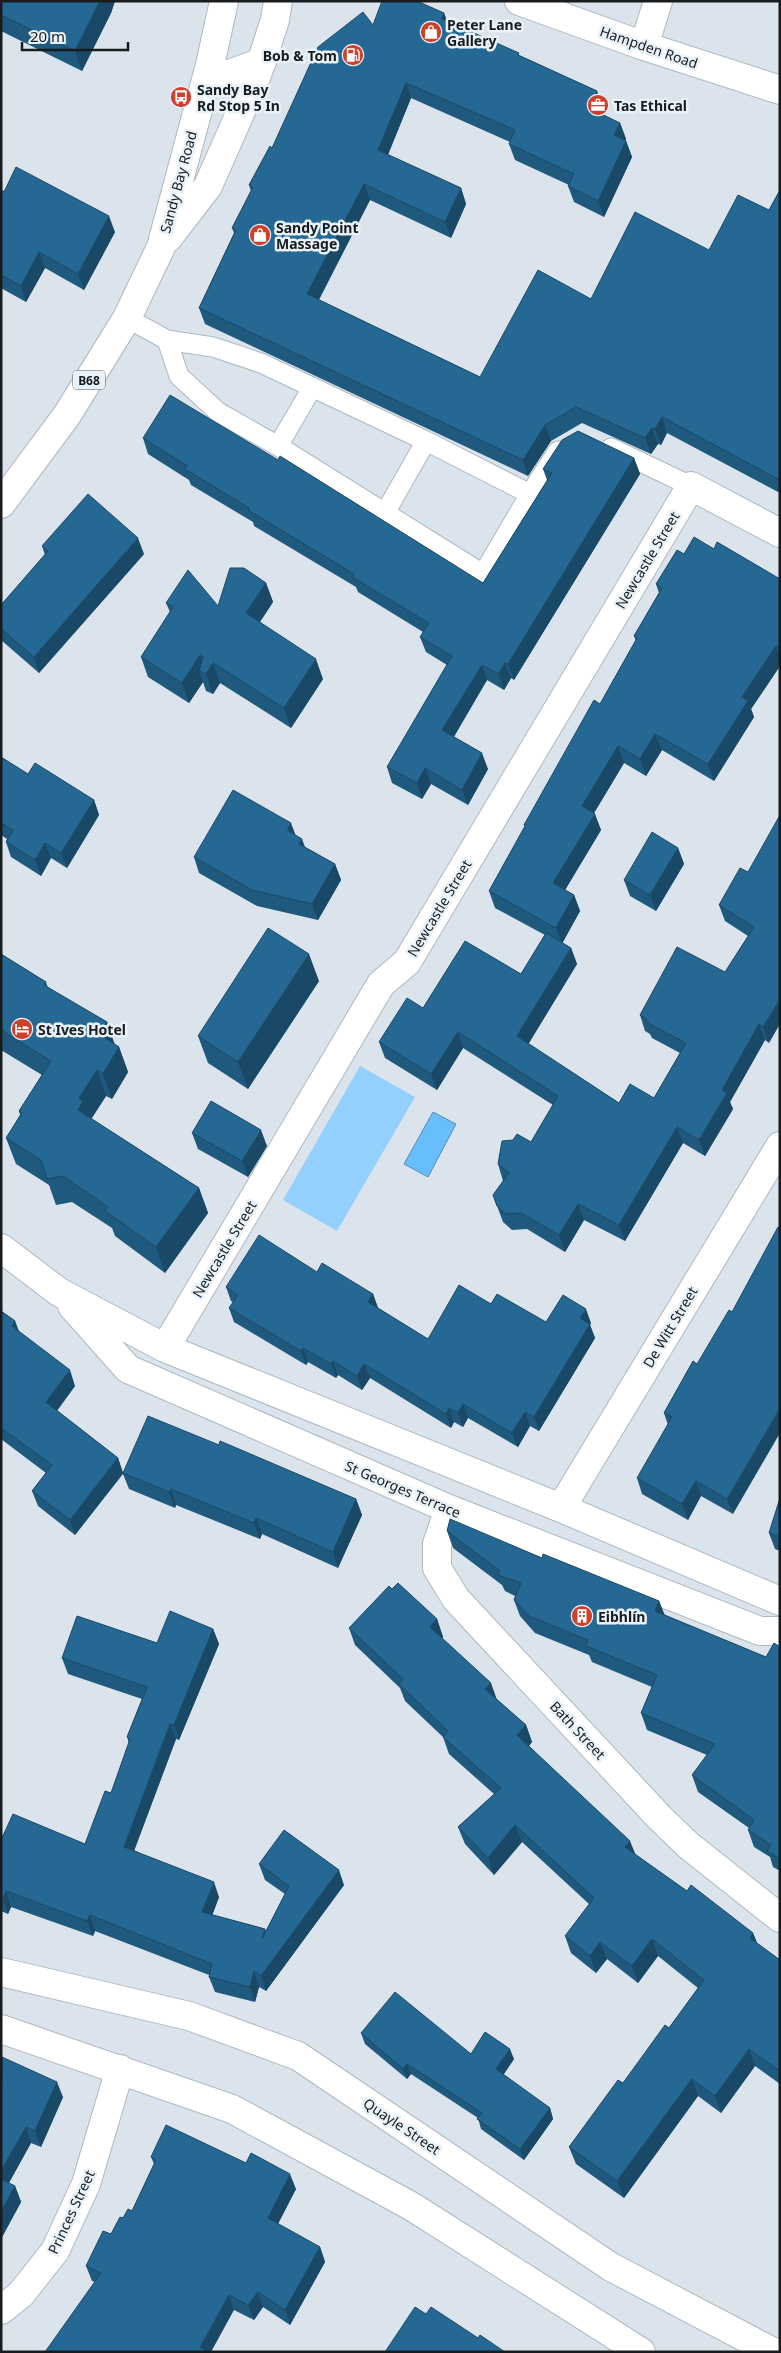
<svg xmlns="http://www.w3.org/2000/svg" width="781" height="2353" font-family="'Noto Sans',sans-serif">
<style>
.green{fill:#94d0fd}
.water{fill:#68befa;stroke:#508db8}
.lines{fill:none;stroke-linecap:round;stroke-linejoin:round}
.lane-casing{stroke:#aeb8bf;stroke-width:21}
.street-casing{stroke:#aeb8bf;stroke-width:30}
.secondary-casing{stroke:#aeb8bf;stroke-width:30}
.primary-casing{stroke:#aeb8bf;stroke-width:30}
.lane{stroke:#fff;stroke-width:19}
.street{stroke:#fff;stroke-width:28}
.secondary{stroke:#fff;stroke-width:28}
.primary{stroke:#fff;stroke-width:28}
.wall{fill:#20597e}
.shaded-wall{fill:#1a4967}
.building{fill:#256893;stroke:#1a4967}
.labels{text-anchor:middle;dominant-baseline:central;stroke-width:5;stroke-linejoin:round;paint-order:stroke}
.shield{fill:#e8f2f9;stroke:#575c60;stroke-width:1}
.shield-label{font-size:12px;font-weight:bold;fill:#191c1f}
.poi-label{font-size:14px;font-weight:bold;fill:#191c1f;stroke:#e8f2f9;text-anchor:start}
.street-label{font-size:14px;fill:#191c1f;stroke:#e8f2f9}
</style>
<rect width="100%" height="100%" fill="#dbe4ec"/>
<path class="green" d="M360,1066l55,31 -78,134 -54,-31z"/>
<path class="water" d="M433,1112l23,12 -28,53 -24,-13z"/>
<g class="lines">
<g class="lane-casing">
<path id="lane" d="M127,318l40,22 12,36 39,36 60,34 205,128 47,-80 28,-43
M167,340l46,7 48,16 165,78 104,53
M278,446l34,-58
M611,448l80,38
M385,513l41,-72"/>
</g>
<g class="street-casing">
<path id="street" d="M644,46l14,-45
M1,1248l58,44 106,56 396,160 219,93
M72,1306l56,63 321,140 311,122h20
M165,1348l216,-364 26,-22 284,-476 89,47
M561,1508l219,-362
M449,1509l-12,35v24l19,31 203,218 29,28 92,73
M1,1972l188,44 109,40 313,211 162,85
M1,2029l231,80 179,97 230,146
M1,2310l20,-16 34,-43 31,-67 34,-115"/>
</g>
<g class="secondary-casing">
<path id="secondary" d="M519,1l125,45 136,44"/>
</g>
<g class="primary-casing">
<path id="primary" d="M205,83l57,-21
M168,238l40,-52 49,-111 18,-55 3,-19
M1,504l66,-89 60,-97 34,-71 49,-182 14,-64"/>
</g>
<use href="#lane" class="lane"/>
<use href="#street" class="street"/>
<use href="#secondary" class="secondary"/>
<use href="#primary" class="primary"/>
</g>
<path class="wall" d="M1,1h114l-4,12 -29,58 -81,-40z
M444,13l3,9 150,69 5,16 -3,7 21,9 6,16 -1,1 1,1 6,16 -28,60 -30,-15 -6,-16 1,-1 -54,-25 -6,-16 1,-2 -99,-44 -23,57 73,33 5,16 -15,34 -81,-38 -51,100 161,77 111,-78 118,-49 60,-40 11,-20v303l-113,-60 -6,12 -3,-1 -7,10 -69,-31 -31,18 -23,35 -323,-152 -6,-16 35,-75 -2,-5 19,-37 -2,-6 23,-37 101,-123z
M1,190l114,42 -31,58 -39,-22 -19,34 -25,-14z
M143,438l340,145 64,-103 -4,-11 91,-11 6,16 -126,206 -3,-2 -7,12 -17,-10 -33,57 34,32 -20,36 -37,-21 -9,15 -30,-16 -5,-16 60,-102 -21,-13 -6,-15 3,-5 -65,-40 -2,-5 -102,-61 -1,-4 -62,-37 -2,-5 -41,-26z
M42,546l102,8 -105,119 -38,-33v-35l44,-50z
M714,549l66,30v87l-29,43 3,8 -40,64 -52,-31 -16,26 -22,-13 -30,50 7,17 -36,60 9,5 6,16 -18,32 9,5 6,16 -49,80 91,59 35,-5 26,-45 -28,-15 -2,-4 -5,-3 -5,-16 85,-43 23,-36 -23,-15 -6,-16 29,-33 21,171 -4,-3 -35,62 3,7 -28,47 -22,-13 -58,98 -41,-21 -19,32 -38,-23 -15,1 -9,-8 -10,-27 10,-14 -5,-17 33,-22 22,-37 -90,-57 -26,42 -52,-32 -6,-16 44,-34 98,-34 24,-39 -50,-27 -6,-17 36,-64 -1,-2 76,-121 36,-63 -2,-5 25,-43 -3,-9 28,-30z
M266,583l7,19 -13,20 63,57 -32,49 -71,-45 -7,11 -7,-3 -3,-9 -14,21 -41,-26 -7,-20 29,-45 -4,-9 52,3z
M1,757l27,17 66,26 5,15 -32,53 -16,-10 -10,18 -30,-19 -5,-15 1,-3 -6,-4z
M295,835l10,12 30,17 6,16 -23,40 -61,-14 -58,-33 -5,-16z
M678,848l6,16 -28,47 -26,-15 -6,-16z
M1,954l45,28 2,6 59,34 7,22 5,3 9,25 -16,27 -6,-3 -15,23 108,69 9,25 -43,60 -50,-37 -3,-8 -40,-26 -16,3 -7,-20 -33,-21 -10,-26 14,-23 -1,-4 23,-36 -41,-25z
M319,981l-71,108 -40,-26 -10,-27z
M192,1133l75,13 -19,31 -50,-28z
M317,1272l56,22 5,14 50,31 63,-35 55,18 45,1 -1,2 5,13 -56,93 -9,-5 -12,21 -50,-29 -5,9 -9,-5 -3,6 -81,-50 -8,12 -24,-15 -2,3 -28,-16 -2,3 -72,-43 -5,-14 4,-6 -2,-1 -5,-14z
M1,1311l14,10 4,11 56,54 -18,25 61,47 5,15 96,-28 137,54 6,16 -24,53 -76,-34 -2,5 -84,-34 -1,3 -46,-19 -6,-15 -48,61 -37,-29 -6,-15 14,-18 -45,-34z
M693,1361l40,153 -32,-18 -13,24 -46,-26 -5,-16 31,-53 -4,-12z
M780,1498v53l-5,-2 -6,-16z
M447,1531l95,27 117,43 5,14 102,42 14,-10v224l-7,-4 -3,-10 -16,-10 -6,-17 1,-2 -51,-36 -6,-17 15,-20 -60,-25 -6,-17 11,-26 -60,-25 -3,-7 -54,-22 -15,-17 -6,-16 1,-4 -10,-5 -3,-6 -49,-37z
M392,1589l45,30 6,18 -1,1 55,62 29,25 6,17 -3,4 106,109 52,36 66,42 4,10 23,17v124l-25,-18 -34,47 -23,-17 -74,102 -48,-34 -7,-17 100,-119 29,-40 -40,-32 -20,27 -31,-24 -11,14 -25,-20 -6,-17 24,-32 -67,-62 -28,33 -29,-31 -7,-17 36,-33 -45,-40 -6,-17 -38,-36 -5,-13 -45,-43 -6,-17z
M213,1629l6,15 -40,96 -3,-1 -42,111 85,47 -7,18 53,14 1,2 19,-37 -20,-14 -6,-16 85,21 -78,106 -7,-4 -4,15 -40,-10 -6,-15v-2l-114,-44 -2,5 -82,-29 -3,7 -7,-3v-71l84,4 26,-51 18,-50 -2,-6 15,-38 -74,-25 -6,-16 95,-15z
M361,2033l110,21 43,5 -11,16 47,33 3,11 -29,41 -43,-31 -3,-11 -67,-44 -4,5 -42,-35z
M1,2058l62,39 -22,50 -10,-4 -22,40 6,3 6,16 -20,37z
M151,2157l145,32 -18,35 42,23 5,15 -35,63 -27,-18 -9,13 -20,-10 -139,-28 -3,-1 -6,-15 37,-48 9,-7 22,-47z"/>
<path class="shaded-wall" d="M100,1h15l-4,12 -29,58 -7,-20z
M444,13l6,16 -8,-10z
M406,83l5,15 -28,68 -5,-16z
M597,91l5,16 -8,17 -5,-16z
M620,123l6,16 -6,12 -6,-16z
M626,141l6,16 -28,60 -6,-16z
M364,184l6,16 -57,110 -6,-16z
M461,188l5,16 -15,34 -6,-16z
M109,216l6,16 -31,58 -6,-16z
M39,252l6,16 -19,34 -5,-16z
M662,417l5,16 -6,12 -6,-16z
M545,425l6,16 -23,35 -5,-16z
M652,428l6,16 -7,10 -6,-16z
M634,458l6,16 -126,206 -6,-16z
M138,538l6,16 -105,119 -5,-16z
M266,583l7,19 -20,30 -7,-19z
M776,646l4,11v9l-29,43 3,8 -40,64 -6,-17 34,-67z
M200,655l7,17 6,-9 7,20 -7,11 -7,-20 -7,-3 4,11 -14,21 -7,-20z
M316,659l7,20 -32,49 -7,-20z
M505,663l6,15 -7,12 -6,-16z
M482,665l5,15 -39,66 -6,-16z
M655,734l7,16 -16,26 -6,-17z
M618,746l6,17 -36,60 -6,-17z
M482,753l6,16 -20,36 -6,-15z
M425,768l6,16 -9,15 -5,-16z
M94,800l5,15 -32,53 -6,-15z
M595,814l6,16 -42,70 -6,-17z
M291,823l6,16 -10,-9z
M302,839l6,16 -9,-11z
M45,843l6,15 -10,18 -6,-16z
M678,848l6,16 -28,47 -6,-16z
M335,864l6,16 -23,40 -6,-16z
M574,895l6,16 -18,33 -6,-16z
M571,948l6,16 -54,89 -6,-17z
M309,954l10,27 -71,108 -10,-27z
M780,999v25l-11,19 -6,-16z
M107,1022l9,26 -17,-14z
M759,1024l6,16 -35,62 3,7 -28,47 -6,-16 23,-50z
M458,1032l5,16 -26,42 -6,-16z
M119,1047l9,25 -16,27 -9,-25z
M97,1070l9,26 -16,25 -12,-11 1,-12z
M677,1127l6,16 -58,98 -6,-16z
M261,1130l6,16 -19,31 -6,-16z
M199,1188l9,25 -43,60 -9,-26z
M578,1204l6,16 -19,32 -6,-17z
M373,1294l5,14 -5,8 -5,-14z
M586,1309l5,14 -1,2 5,13 -56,93 -5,-14 46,-99z
M15,1321l6,16 -9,-11z
M303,1348l5,14 -2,3 -5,-14z
M333,1361l5,14 -2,3 -5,-14z
M364,1364l6,14 -8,12 -5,-14z
M70,1370l5,16 -24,32 -5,-16z
M463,1404l5,14 -5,9 -5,-14z
M449,1408l5,14 -3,6 -5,-14z
M780,1408v25l-47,81 -6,-15z
M525,1412l5,14 -12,21 -6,-14z
M118,1458l5,15 -48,62 -5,-15z
M696,1481l5,15 -13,24 -6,-16z
M171,1489l5,16 -1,3 -6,-16z
M356,1499l6,16 -24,53 -5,-16z
M256,1518l6,16 -2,5 -6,-16z
M659,1601l7,17 -11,-7z
M437,1619l6,18 -7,7 -6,-17z
M213,1629l6,15 -40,96 -5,-15z
M491,1683l6,17 -12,-11z
M170,1724l6,15 -46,123 -6,-15z
M526,1725l6,17 -8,10 -7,-17z
M515,1825l7,17 -28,33 -6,-17z
M630,1841l7,17 -12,-11z
M339,1870l5,15 -78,106 -5,-15z
M214,1882l5,15 -11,30 -6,-15z
M6,1891l5,16 -3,7 -5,-15z
M90,1915l5,16 -2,5 -6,-15z
M753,1933l7,17 -10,-12z
M652,1939l6,17 -20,27 -6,-17z
M600,1942l7,17 -11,14 -6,-17z
M254,1971l5,16 -4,15 -5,-15z
M510,2049l4,10 -14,21 -4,-11z
M749,2049l6,17 -34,47 -6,-17z
M407,2064l4,10 -4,5 -4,-10z
M692,2079l6,17 -74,102 -7,-17z
M57,2082l6,15 -22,50 -6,-16z
M550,2108l3,11 -29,41 -4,-11z
M26,2127l5,16 -28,50 -2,-6v-16z
M290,2174l6,15 -23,44 -5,-15z
M15,2186l6,16 -20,37v-27z
M320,2247l5,15 -35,63 -5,-15z
M258,2292l5,15 -9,13 -6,-15z
M229,2295l5,15 -23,42h-9l-2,-5z"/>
<path class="building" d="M1,1h99l-25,50 -74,-36z
M382,1h35l27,12 -2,6 77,34 -1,2 79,36 -8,17 31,15 -6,12 12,6 -28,60 -30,-15 6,-12 -65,-30 6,-14 -109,-47 -28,67 83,38 -16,34 -81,-38 -57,110 173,83 58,-107 53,29 44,-87 74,38 29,-55 31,15 11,-20v290l-118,-63 -7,12 -3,-1 -7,10 -69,-31 -31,18 -22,35 -324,-152 37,-78 -4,-2 21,-41 -4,-2 21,-39 2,2 46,-101 45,-35 10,13z
M16,167l93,49 -31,58 -39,-22 -18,34 -20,-11v-85l3,2z
M170,395l108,65 2,-4 203,127 69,-110 -9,-4 19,-29 16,-9 56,27 -126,206 -3,-1 -7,11 -16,-9 -40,65 40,23 -20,37 -37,-22 -8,15 -30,-16 65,-111 -32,-19 9,-14 -77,-46 2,-3 -106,-64 1,-2 -64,-39 2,-3 -44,-28z
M88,494l50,44 -104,119 -33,-28v-24l47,-54 -6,-5z
M694,537l20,12 3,-7 63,37v70l-4,-3 -34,51 6,4 -40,63 -53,-30 -15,25 -22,-13 -36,60 13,8 -42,69 21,12 -18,33 -67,-37 36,-65 -1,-1 70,-125 6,4 37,-66 -3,-2 28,-48 -6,-4 21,-34 7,4z
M230,568h14l22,15 -20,30 70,46 -32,49 -71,-45 -7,11 -7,-3 4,-14 -3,-2 -18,28 -41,-26 32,-50 -7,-4 22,-33 30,36z
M1,757l27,17 7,-11 59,37 -33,53 -16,-10 -10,17 -29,-18 7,-12 -12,-7z
M233,790l58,33 -4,7 15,9 -3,5 36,20 -23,40 -60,-14 -58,-33z
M780,815v184l-17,28 -4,-3 -37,66 5,3 -28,47 -22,-13 -58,98 -41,-21 -19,31 -38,-22 -15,1 -9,-8 -4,-11 16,-22 -11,-9 4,-23 11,-1 4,-6 14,8 27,-46 -100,-64 -27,42 -52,-32 28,-44 16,10 42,-67 56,33 25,-41 25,15 -54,88 102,67 11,-19 24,14 32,-55 -40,-21 1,-3 -7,-4 37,-68 48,25 29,-45 -35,-22 21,-37 8,4z
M652,832l26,16 -28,47 -26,-15z
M268,928l41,26 -71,108 -40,-26z
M1,954l45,28 -2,3 63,37 -8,12 20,13 -16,27 -6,-4 -18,28 4,3 -5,9 121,78 -43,59 -51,-36 3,-4 -45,-31 -16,3 -6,-19 -35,-22 16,-25 -3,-2 32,-50 -50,-31z
M211,1101l50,29 -19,31 -50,-28z
M778,1227l2,1v180l-53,91 -31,-18 -14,23 -45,-26 35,-61 -8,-4 29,-52 4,3 32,-54 3,2z
M259,1235l58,37 5,-9 51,31 -5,8 60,37 31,-54 32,19 6,-10 49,28 17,-27 23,14 -6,9 10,6 -56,93 -9,-5 -13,21 -49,-29 -5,9 -9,-5 -3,6 -82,-50 -7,12 -24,-15 -2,3 -28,-16 -2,3 -72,-43 9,-13 -12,-8z
M1,1311l14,10 -3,5 58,44 -24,32 72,56 -48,62 -38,-29 20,-26 -51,-37z
M148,1416l71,29 1,-4 136,58 -23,53 -77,-34 -2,5 -83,-34 -2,3 -46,-19z
M780,1498v39l-11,-4z
M450,1519l92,39 1,-4 116,47 -4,10 111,46 8,-14 6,4v212l-13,-8 4,-6 -23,-15 6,-10 -62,-45 23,-31 -74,-31 16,-38 -71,-29 2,-6 -59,-24 -15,-16 7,-17 -23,-8 2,-4 -53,-40z
M398,1583l39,36 -7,8 61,56 -6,6 41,36 -9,10 113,106 -5,6 62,44 4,-6 62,48 -3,5 30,22v111l-31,-22 -34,47 -23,-17 -75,102 -48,-34 49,-67 5,3 42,-58 4,3 35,-48 -52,-41 -20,27 -32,-24 -10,14 -25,-20 29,-38 -79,-73 -27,33 -30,-31 43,-39 -58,-51 5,-6 -49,-47 4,-5 -54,-51 40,-42 3,3z
M170,1611l43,18 -39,96 -4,-1 -46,123 90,35 -12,30 63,17 -3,10 27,-53 -30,-22 25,-34 55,40 -78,106 -7,-5 -4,16 -41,-10 3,-13 -122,-49 -3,6 -81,-30 -3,8 -2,-1v-58l12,-26 72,30 20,-53 6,2 19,-54 -3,-2 20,-50 -85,-29 15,-42 80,27z
M395,1992l76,62 14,-22 25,17 -14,20 54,39 -30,41 -43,-30 5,-6 -75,-49 -4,5 -42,-36z
M2,2057l55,25 -22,49 -9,-4 -25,44z
M166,2125l80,38 5,-10 39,21 -22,44 52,29 -35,63 -27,-18 -10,13 -19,-10 -29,52 8,5h-163l56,-79 -15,-7 17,-35 8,3 9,-17 3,1 5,-9 4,2 24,-51 -5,-3z
M1,2179l14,7 -14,26z
M415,2307l11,7 5,-7 47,31 2,-3 25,17h-120z"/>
<defs>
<g id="shop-disc" transform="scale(1.125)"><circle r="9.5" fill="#cd412c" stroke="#e8f2f9"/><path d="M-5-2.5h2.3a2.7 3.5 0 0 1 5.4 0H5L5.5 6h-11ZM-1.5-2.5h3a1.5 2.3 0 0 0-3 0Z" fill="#fff"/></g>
<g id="fuel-disc" transform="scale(1.125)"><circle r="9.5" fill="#cd412c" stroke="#e8f2f9"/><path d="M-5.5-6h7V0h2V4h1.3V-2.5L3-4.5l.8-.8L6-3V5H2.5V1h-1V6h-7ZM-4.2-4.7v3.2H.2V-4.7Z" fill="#fff"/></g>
<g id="bus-disc" transform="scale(1.125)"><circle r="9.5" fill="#cd412c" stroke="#e8f2f9"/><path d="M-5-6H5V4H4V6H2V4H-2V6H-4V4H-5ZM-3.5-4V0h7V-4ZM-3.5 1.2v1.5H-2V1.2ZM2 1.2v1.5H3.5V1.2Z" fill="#fff"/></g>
<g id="office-disc" transform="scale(1.125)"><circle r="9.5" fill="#cd412c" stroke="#e8f2f9"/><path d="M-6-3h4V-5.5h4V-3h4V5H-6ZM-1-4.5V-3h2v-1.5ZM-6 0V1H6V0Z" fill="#fff"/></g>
<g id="hotel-disc" transform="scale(1.125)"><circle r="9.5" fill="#cd412c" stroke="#e8f2f9"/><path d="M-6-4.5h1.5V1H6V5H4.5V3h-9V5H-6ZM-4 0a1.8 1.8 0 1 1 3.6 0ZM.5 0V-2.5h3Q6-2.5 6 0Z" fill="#fff"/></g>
<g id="building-disc" transform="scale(1.125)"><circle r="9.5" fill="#cd412c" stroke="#e8f2f9"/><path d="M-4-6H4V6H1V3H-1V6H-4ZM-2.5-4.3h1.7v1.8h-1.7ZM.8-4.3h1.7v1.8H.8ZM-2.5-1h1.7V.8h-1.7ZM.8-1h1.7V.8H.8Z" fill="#fff"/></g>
</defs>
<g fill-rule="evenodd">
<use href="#shop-disc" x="431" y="32"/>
<use href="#fuel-disc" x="353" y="55"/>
<use href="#bus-disc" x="181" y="97"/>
<use href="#office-disc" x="598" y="105"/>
<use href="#shop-disc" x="260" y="235"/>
<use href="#hotel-disc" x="22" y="1029"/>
<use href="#building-disc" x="582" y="1616"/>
</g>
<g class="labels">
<rect class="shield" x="73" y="370.5" width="32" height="19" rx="4"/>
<g class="shield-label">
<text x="89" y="380">B68</text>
</g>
<g class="poi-label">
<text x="447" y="24">Peter Lane<tspan x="447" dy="16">Gallery</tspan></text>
<text x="337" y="55" text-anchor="end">Bob &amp; Tom</text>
<text x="197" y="89">Sandy Bay<tspan x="197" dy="16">Rd Stop 5 In</tspan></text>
<text x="614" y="105">Tas Ethical</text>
<text x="276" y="227">Sandy Point<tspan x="276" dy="16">Massage</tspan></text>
<text x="38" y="1029">St Ives Hotel</text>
<text x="598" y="1616">Eibhlín</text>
</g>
<g class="street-label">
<text transform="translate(649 47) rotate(19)">Hampden Road</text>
<text transform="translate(178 182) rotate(-75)">Sandy Bay Road</text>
<text transform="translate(647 560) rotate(-59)">Newcastle Street</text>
<text transform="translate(439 908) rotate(-59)">Newcastle Street</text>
<text transform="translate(224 1249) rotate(-59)">Newcastle Street</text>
<text transform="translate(670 1327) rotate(-59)">De Witt Street</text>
<text transform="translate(403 1489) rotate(23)">St Georges Terrace</text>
<text transform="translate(578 1730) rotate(47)">Bath Street</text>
<text transform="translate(402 2126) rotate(34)">Quayle Street</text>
<text transform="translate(71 2212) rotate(-65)">Princes Street</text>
</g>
</g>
<rect width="781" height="2353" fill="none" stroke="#191c1f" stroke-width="5"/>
<path d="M22 42v8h106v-8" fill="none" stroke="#191c1f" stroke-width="2.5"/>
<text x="30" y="42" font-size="15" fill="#191c1f" stroke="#e8f2f9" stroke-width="4" paint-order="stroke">20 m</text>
</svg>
